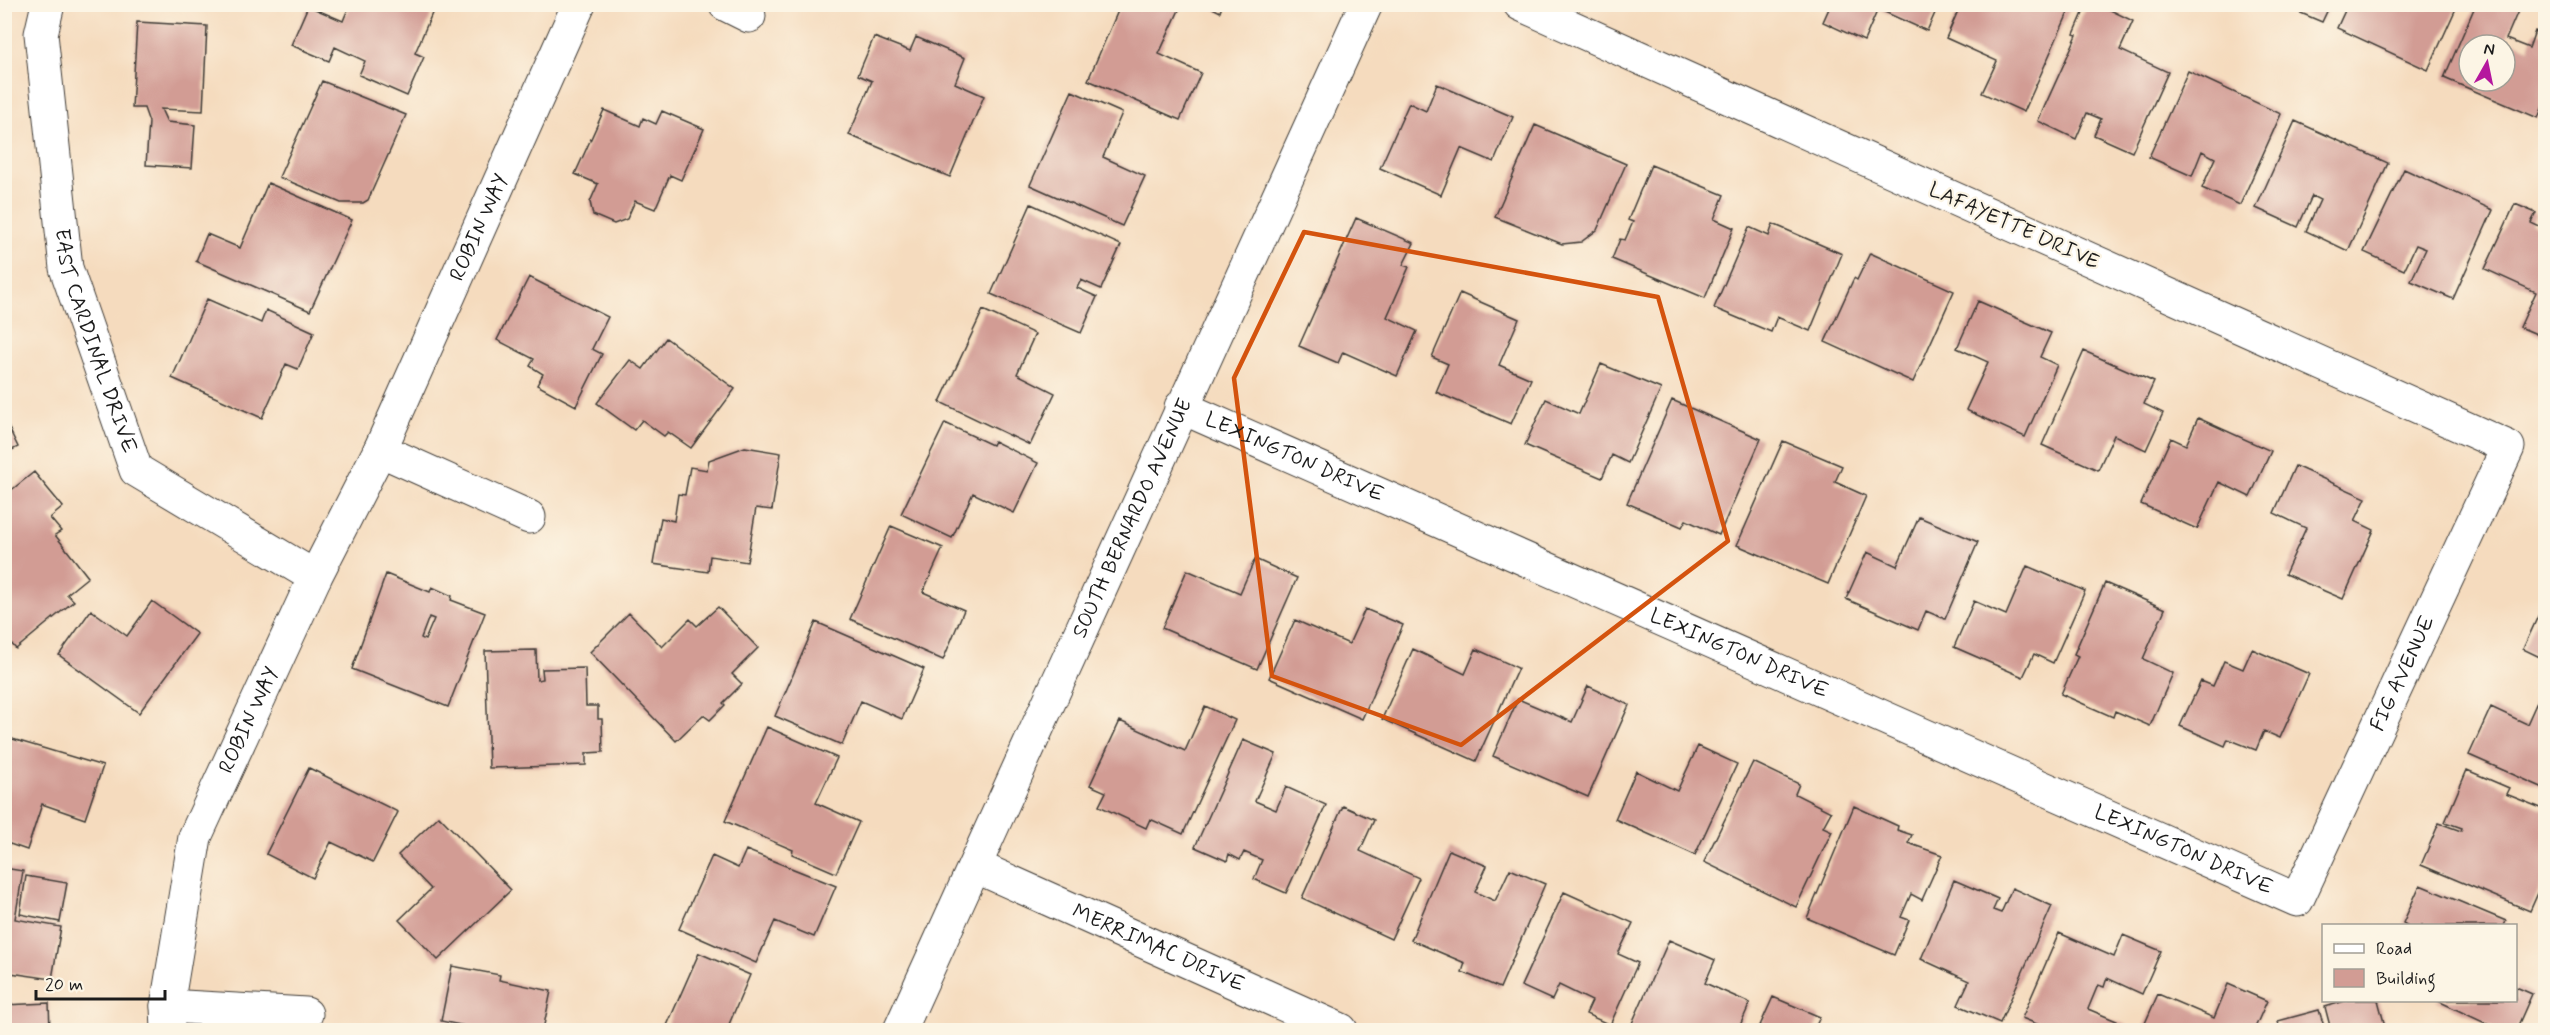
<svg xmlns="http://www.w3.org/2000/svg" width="2550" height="1035" font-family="Mynerve,sans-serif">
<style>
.building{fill:#d29c94;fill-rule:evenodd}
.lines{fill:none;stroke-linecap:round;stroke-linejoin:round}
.minor-casing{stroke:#3d3934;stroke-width:35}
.minor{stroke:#fff;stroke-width:33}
.marked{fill:none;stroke:#d4530e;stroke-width:4.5;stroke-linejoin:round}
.labels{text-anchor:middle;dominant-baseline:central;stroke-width:4.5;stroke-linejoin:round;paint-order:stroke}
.street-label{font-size:21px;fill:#1c1c1c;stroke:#fcf5e5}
</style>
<rect width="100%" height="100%" fill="#fcf5e5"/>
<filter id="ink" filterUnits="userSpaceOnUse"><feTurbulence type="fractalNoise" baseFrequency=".0167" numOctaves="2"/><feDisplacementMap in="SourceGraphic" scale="12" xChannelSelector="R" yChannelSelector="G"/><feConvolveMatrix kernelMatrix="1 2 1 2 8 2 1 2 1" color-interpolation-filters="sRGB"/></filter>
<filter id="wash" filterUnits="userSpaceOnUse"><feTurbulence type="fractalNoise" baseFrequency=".008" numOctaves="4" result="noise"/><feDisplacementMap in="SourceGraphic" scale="24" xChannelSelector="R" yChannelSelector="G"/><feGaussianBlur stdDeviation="1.35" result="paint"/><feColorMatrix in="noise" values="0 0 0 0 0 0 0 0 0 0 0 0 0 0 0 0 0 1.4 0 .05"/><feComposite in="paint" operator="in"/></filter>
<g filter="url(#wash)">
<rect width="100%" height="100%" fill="#f5dbbe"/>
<g id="blocks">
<path class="building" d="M350,4h86l-21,49 9,4 -17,39 -48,-21 6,-14 -30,-14 -6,14 -38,-16 17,-39 35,15z
M920,4h18l-11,9z
M1121,4h45l13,6 -20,44 42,19 -21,47 -92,-40z
M1205,4h18l9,1 -1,2 -9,-1 -2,6z
M1831,4h108l-12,27 -49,-22 -14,32 -41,-19z
M1961,4h111l-48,108 -42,-19 15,-32 -51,-23z
M2087,4h11l35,17 -13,29 48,22 -36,80 -38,-17 7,-16 -14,-6 -11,26 -38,-18 39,-86 -3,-1z
M2348,4h110l-30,66 -91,-42z
M2476,4h45l-15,35 23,9 6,-17 11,4v64l-8,19 -94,-40zM2469,45h36v36h-36z
M2282,5h48l-8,17z
M137,22l70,4 -4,85 -42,-2 6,13 28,3 -3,43 -46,-3 3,-43 -5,-14h-12z
M874,37l36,14 6,-14 49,21 -10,25 29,13 -34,81 -101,-42 23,-54 -14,-6z
M2188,71l93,43 -41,91 -38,-17 13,-30 -13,-7 -10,25 -43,-19z
M322,81l84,34 -38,85 -5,3h-22l-62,-26z
M1437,84l76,33 -19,45 -33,-14 -20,47 -61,-27 29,-65 17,8z
M1072,91l50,22 -19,44 42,19 -23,50 -92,-41z
M604,110l36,16 3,-8 13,6 6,-13 42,18 -23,51 -11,-5 -15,34 -20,-8 -8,18 -13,5 -21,-9 -3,-13 8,-18 -23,-10z
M2295,121l93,42 -40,88 -42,-20 14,-31 -8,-4 -14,31 -42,-19z
M1535,125l91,39 -29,66 -16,12 -19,2 -67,-27z
M1651,165l73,30 -10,24 20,9 -29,70 -93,-39 8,-20 5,1 8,-18 -5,-2z
M2404,169l89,41 -40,89 -42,-18 15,-32 -10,-4 -12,25 -40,-18z
M268,183l84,37 -42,91 -114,-50 11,-27 33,14z
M1031,204l90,41 -20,44 -20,-9 -4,8 20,9 -16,36 -90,-39z
M2515,204l21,9 -5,10 15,7v108l-26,-11 16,-35 -51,-23z
M1356,218l58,25 -11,22 6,2 -22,50 30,14 -20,45 -54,-24 -5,11 -39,-17z
M1773,224l69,30 -32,77 -33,-14 -6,15 -57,-24 35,-81 20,9z
M1870,253l84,38 -41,91 -88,-40 29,-64 3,2z
M529,277l79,40 -16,32 10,5 -26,52 -39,-21 6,-11 -13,-8 4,-7 -37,-19z
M1460,293l59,26 -20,46 32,14 -20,45 -75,-32 12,-28 -16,-7z
M207,299l54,24 5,-13 48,22 -16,37 -12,-5 -24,54 -90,-40z
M1978,301l73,32 -11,24 17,8 -32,72 -59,-27 22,-48 -31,-14z
M983,310l52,24 -18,40 38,19 -25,52 -90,-43z
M666,338l69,51 -44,59 -23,-16 -4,4 -22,-16 -8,10 -37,-27 33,-43 13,9z
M2084,351l70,31 -10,22 19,9 -17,37 -32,-15 -16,35 -56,-25z
M1601,364l60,25 -33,74 -16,-8 -10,23 -77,-33 21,-46 33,15z
M1672,400l89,39 -42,96 -33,-15 -4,7 -55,-24z
M4,418l14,29 -14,7z
M2198,418l73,33 -21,46 -31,-15 -22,47 -56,-25 30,-66 15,7z
M945,423l47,22 2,-4 44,22 -24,50 -41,-20 -21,45 -51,-24z
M1783,441l59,25 -7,16 31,14 -38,88 -91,-39z
M745,447l36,6 -9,57 -16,-2 -9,54 -37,-6 -2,16 -55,-8 8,-46 13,3 4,-27 7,1 5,-28 17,3 2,-10z
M2295,466l71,32 -11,23 19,9 -31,69 -58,-25 21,-46 -32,-15z
M34,472l29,35 -13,11 11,13 -6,4 33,42 -21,17 7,7 -58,48 -12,-14v-139z
M1919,517l59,25 -33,77 -19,-8 -8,19 -72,-31 21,-47 30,14z
M891,526l52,22 -20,44 41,18 -21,50 -93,-41z
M1255,559l42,19 -40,91 -95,-41 25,-58 53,23z
M2027,566l58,25 -32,72 -19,-9 -11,23 -69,-30 20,-46 32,14z
M386,574l44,18 2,-5 20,9 -1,4 34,13 -37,94 -96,-38zM429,617l5,2 -9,21 -4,-2z
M2105,583l60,26 -22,50 30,14 -23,53 -35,-15 -2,6 -52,-23 17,-38 -4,-2z
M152,601l45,33 -58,79 -80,-58 32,-45 36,26z
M718,607l40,41 -26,26 10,10 -19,19 2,2 -15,15 -7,-5 -27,26 -86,-89 39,-39 33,34 28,-28 7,7z
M1365,609l38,16 -41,94 -93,-41 26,-58 54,24z
M2539,614l7,3v43l-23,-11z
M816,622l108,47 -22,50 -41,-18 -19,44 -67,-29z
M1413,649l52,25 11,-25 42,19 -42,93 -94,-42z
M2252,649l57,25 -29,64 -16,-7 -8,19 -28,-11 -3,7 -45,-20 21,-45 12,5 11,-25 19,8z
M536,650l1,30 6,-1 -1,-10 43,-1 1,38h12v13h4l1,33 -17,1v12l-97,3 -4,-117z
M2546,682v107l-77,-34 22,-48 36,17z
M1588,686l41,19 -41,92 -95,-41 25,-57 54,23z
M1205,706l30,14 -52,114 -33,-15 -4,9 -47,-22 7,-14 -16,-7 30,-64 65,30z
M767,727l70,31 -21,45 43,19 -23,51 -44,-19 1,-4 -68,-29z
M4,733l6,2 -1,3 94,28 -18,53 -43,-15 -15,46 -23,-8z
M1243,740l33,14 -21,47 21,9 10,-23 40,18 -40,88 -32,-14 8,-19 -18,-8 -4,8 -11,-6 -2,7 -32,-14z
M1698,746l39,18 -42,91 -80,-36 21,-48 41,20z
M1753,762l46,22 -4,10 36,18 -8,15 9,4 -36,76 -92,-45z
M309,768l89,44 -25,50 -42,-20 -18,36 -47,-24z
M2467,770l42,18 -3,6 40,16v65l-16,36 -109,-46 18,-42 22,8 1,-3 -17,-6z
M1343,806l31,14 -14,31 59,27 -28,61 -89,-41z
M1854,806l44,20 -1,4 15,5 -4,8 34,12 -20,45 -11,-6 -10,23 8,3 -15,35 -87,-37z
M439,816l72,74 -73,70 -39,-40 32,-31 -33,-34z
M746,850l90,36 -22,51 -39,-16 -19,42 -77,-34 33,-73 26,12z
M1449,850l38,16 -12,26 20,9 15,-32 35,15 -45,104 -38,-16 3,-9 -54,-23z
M4,868l19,3 -8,48 46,8 -9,52 -48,-7z
M26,876l41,7 -7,39 -40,-8z
M1954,880l44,19 -5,11 8,3 11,-25 40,18 -52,117 -42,-18 11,-24 -48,-22z
M2420,885l86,36 -2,5h-96l-5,-3z
M1564,892l69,31 -15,31 20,9 -28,62 -24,-11 6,-13 -33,-16 -7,15 -31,-14z
M2059,933l55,24 9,-22 38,16 -19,43 -35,-16 -3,9 -6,-2 -10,24 38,16 -2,5h-72l-30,-12z
M1669,940l46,20 -10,23 45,20 -12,27h-109z
M699,953l51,22 -23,54 4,1h-66z
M452,966l48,9 -1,5 52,11 -8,39h-59l-43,-9z
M2228,984l39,17 -13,29h-112l16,-36 56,24z
M2516,987l16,7 -16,36h-16l-64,-30h80z
M1773,997l47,20 -6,13h-56z
M2348,1000h30l8,30h-55l-6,-23z
M49,1003l1,27h-46v-25z
M2319,1010l6,20h-45l-2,-9z"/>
</g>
</g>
<g filter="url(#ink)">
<use href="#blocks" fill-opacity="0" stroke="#3d3934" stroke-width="1.5"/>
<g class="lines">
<g class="minor-casing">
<g id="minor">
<path id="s1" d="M48,4l-7,30 25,234 70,202 179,107"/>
<path d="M725,4l24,12"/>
<path id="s2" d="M1181,407l1116,493 211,-453 -988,-443"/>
<path d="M380,450l149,67"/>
<path id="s3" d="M975,866l366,164"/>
<path d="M167,1006l139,8"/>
<path id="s4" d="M168,1030l-1,-24 28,-169 120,-260 65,-127 199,-446"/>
<path id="s5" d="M900,1030l466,-1026"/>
</g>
</g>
<use href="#minor" class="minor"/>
</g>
</g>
<path class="marked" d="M1304,232l354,65 70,244 -267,204 -189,-69 -38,-298z"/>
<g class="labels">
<g class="street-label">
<text transform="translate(2014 226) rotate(24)">LAFAYETTE DRIVE</text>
<text stroke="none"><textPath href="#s4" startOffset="868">ROBIN WAY</textPath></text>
<text stroke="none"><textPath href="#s1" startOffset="344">EAST CARDINAL DRIVE</textPath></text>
<text stroke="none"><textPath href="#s2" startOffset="124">LEXINGTON DRIVE</textPath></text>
<text stroke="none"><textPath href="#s5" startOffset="562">SOUTH BERNARDO AVENUE</textPath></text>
<text stroke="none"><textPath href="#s2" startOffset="610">LEXINGTON DRIVE</textPath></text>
<text stroke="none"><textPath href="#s2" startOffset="1470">FIG AVENUE</textPath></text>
<text stroke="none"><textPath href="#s4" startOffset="324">ROBIN WAY</textPath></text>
<text stroke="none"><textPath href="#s2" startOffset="1096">LEXINGTON DRIVE</textPath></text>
<text stroke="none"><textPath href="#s3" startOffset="201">MERRIMAC DRIVE</textPath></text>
</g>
</g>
<rect width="2550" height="1035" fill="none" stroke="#fcf5e5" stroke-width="24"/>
<rect x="2322" y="924" width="195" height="78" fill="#fcf5e5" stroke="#a29e95" stroke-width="1.5"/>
<rect x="2334" y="944" width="30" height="9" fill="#ffffff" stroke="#a29e95" stroke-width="1.5"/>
<text x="2376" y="954" font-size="18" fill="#1c1c1c">Road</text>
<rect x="2334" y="969" width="30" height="18" fill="#d29c94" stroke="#a29e95" stroke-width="1.5"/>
<text x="2376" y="984" font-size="18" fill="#1c1c1c">Building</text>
<g transform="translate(2487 63) rotate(9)"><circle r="28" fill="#fcf5e5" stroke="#a29e95" stroke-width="1.5"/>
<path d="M0-4.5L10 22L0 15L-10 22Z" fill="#b5179e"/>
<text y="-9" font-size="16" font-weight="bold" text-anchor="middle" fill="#1c1c1c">N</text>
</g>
<path d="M36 990v9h129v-9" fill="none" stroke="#1c1c1c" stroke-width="3"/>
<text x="45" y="990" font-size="18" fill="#1c1c1c" stroke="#fcf5e5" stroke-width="4.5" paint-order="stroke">20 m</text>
</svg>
